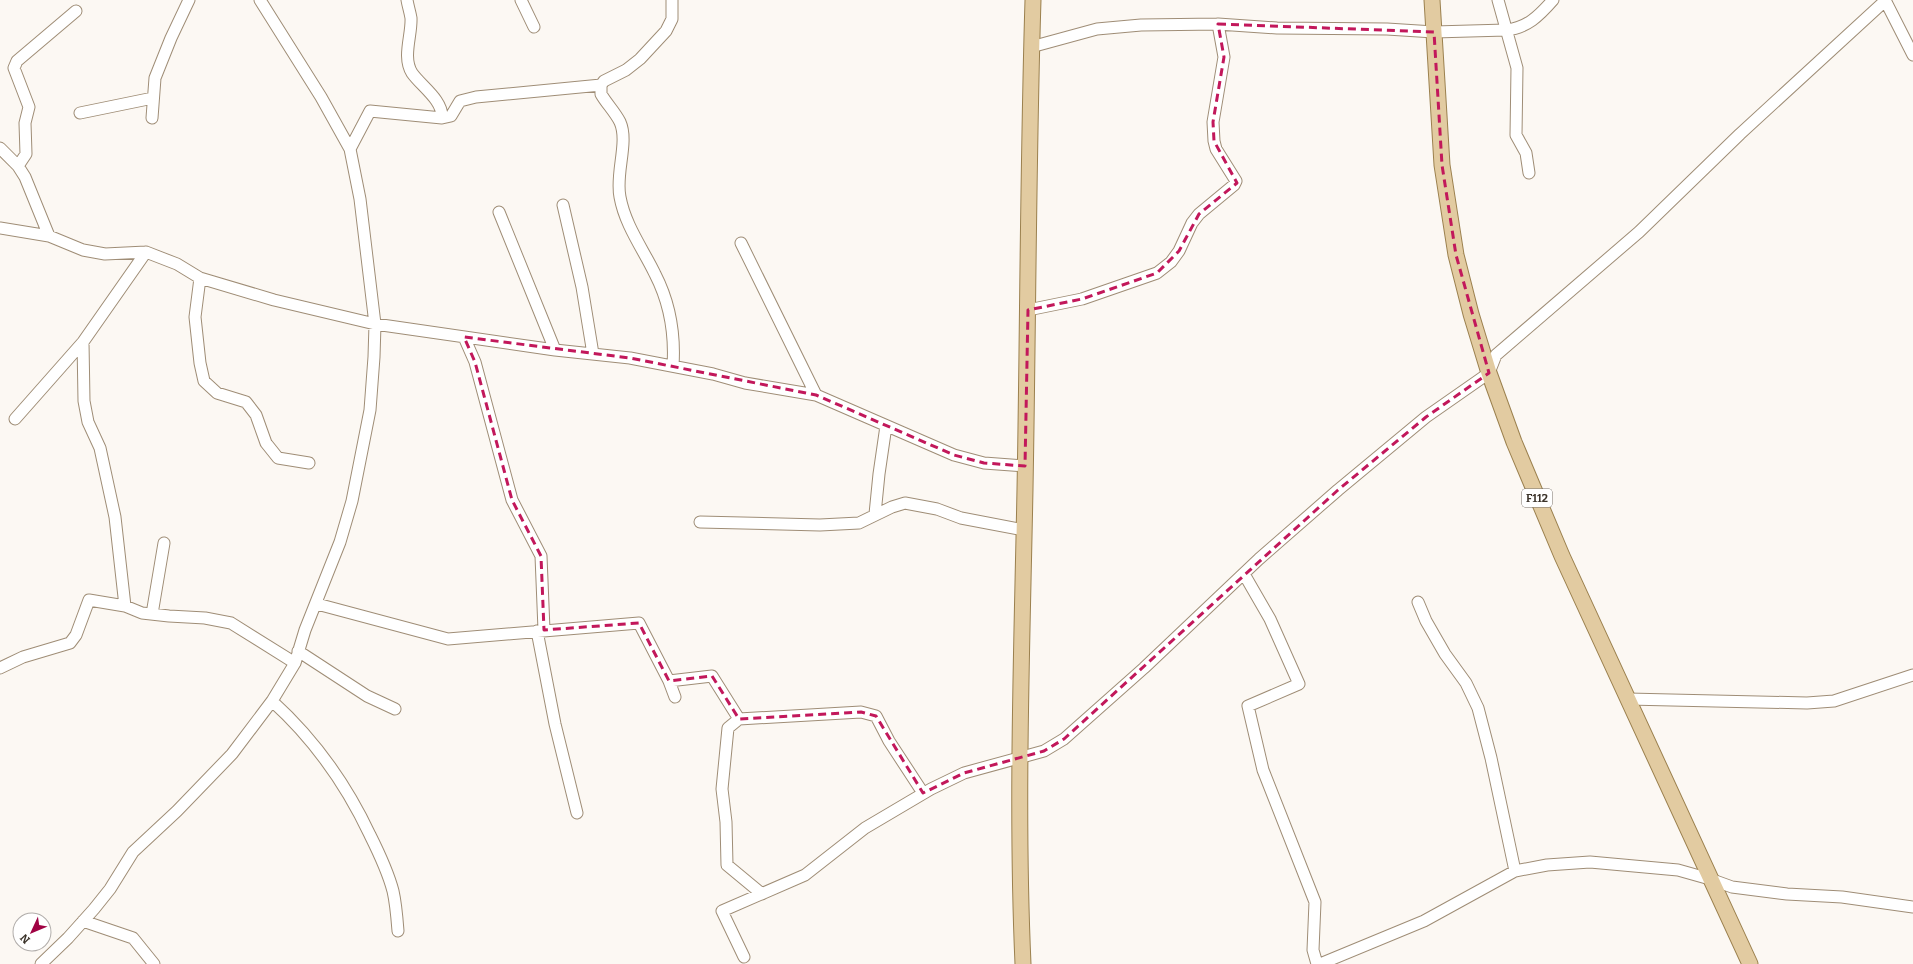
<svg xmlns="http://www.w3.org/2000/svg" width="1913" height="964" font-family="Bitter,serif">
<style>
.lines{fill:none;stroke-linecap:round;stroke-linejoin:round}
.minor-casing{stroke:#9f8d76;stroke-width:13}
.major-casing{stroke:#9b804e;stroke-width:17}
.minor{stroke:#fff;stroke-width:11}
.major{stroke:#e2cba1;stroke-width:15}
.marked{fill:none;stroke:#c2185b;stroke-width:3;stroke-dasharray:8 5;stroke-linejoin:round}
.labels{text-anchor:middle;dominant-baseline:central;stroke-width:4;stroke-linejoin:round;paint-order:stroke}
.shield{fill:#fff;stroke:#76706a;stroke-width:1}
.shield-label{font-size:11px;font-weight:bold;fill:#3b332a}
</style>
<rect width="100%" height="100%" fill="#fcf8f3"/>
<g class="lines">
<g class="minor-casing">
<path id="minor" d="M407,0c1,6 3,12 4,18 1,17 -9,39 1,55 9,13 31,27 30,45
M521,0l13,27
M672,0v19l-6,12 -26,28 -14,11 -22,11 -3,4v9c5,9 14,18 19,28 9,20 -5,52 0,75 5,28 23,52 35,77 15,29 20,61 18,92
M1498,0l19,68 -1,67 10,18 3,20
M1885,0l28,55
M1031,47l66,-18 44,-4 77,-1 59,4 110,1 47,3 72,-2c21,-2 33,-14 47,-30
M80,113l73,-15
M152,118l3,-40 16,-40 18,-38
M0,148l18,18 7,11 24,59
M350,149l20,-38 72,7 9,-2 9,-15 16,-4 125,-12
M18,166l8,-12 -1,-31 4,-16 -15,-39 3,-7 59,-50
M563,205l19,82 11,67
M499,212l56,138
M0,228l49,8 34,14 22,4 41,-2 31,12 23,14 74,22 101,24 180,26 75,8 83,16 32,9 71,12 138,60 30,8 41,3
M741,243l75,152
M200,278l-5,39 5,46 4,18 13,12 29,9 10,13 10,28 12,15 31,5
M1028,310l54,-11 75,-26 14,-11 8,-11 13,-28 7,-9 35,-29 2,-4 -20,-32 -2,-8 -1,-19 11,-65 -6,-33
M464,337l11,25 37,138 29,56 3,74
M83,342l1,59 4,21 12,26 15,69 10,89
M15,419l68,-77 63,-90
M875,514l4,-40 7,-48
M700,522l120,3 39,-2 33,-16 13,-4 32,6 24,9 63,12
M1244,574l26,45 29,65 -51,22 15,64 52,132 -2,48 4,14
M1418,602l8,19 19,33 21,29 12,25 13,50 24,113
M317,604l131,35 191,-16 30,58 6,16
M152,614l12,-71
M537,631l18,93 22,89
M298,651l69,45 28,13
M0,668l23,-11 47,-14 6,-8 13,-35 36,6 17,7 27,3 36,2 26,5 64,40
M669,681l43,-5 27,43
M1628,699l179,4 27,-2 79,-26
M272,701c42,38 74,83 98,134 9,18 18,37 23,56 3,13 4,27 5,40
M762,894l-35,-29 -1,-43 -4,-33 6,-61 11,-9 122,-7 15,4 13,25 34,52
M83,921l50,17 21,26
M744,957l-22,-46 83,-36 60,-47 66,-39 33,-16 80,-22 20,-12 80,-71 115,-109 79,-69 88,-73 63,-44 7,-18 143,-123 101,-98 146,-134
M41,964l27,-26 26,-29 16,-20 23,-37 44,-41 55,-57 40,-53 23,-38 10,-33 35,-88 12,-41 18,-91 4,-53 1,-33 -15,-125 -10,-50 -29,-52 -61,-97
M1320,964l104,-43 91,-50 32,-6 43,-3 88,8 32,9 22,8 55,7 55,3 71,10"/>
</g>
<g class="major-casing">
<path id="major" d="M1432,0l10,165 14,90 15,59 18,59 25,69 48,114 188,408
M1023,964c-7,-158 -1,-317 2,-475 3,-163 3,-326 8,-489"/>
</g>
<use href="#minor" class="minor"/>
<use href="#major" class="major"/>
</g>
<path class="marked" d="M1218,24l216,8 8,133 14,90 33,118 -63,44 -88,73 -274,249 -20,12 -80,22 -41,20 -47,-77 -15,-4 -122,7 -27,-43 -43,5 -30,-58 -95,7 -3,-74 -29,-56 -37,-138 -11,-25 166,21 186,37 138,60 30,8 41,3 3,-156 54,-11 75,-26 22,-22 20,-37 38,-31 -23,-42 -1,-19 11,-65z"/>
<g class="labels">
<rect class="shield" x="1522" y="489" width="30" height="18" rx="3"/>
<g class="shield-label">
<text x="1537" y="498">F112</text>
</g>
</g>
<g transform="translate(32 932) rotate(226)"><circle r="19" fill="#ffffff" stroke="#b1adaa"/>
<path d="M0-3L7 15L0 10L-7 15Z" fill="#a00243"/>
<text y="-6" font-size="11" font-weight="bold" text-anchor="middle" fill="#3b332a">N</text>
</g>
</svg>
